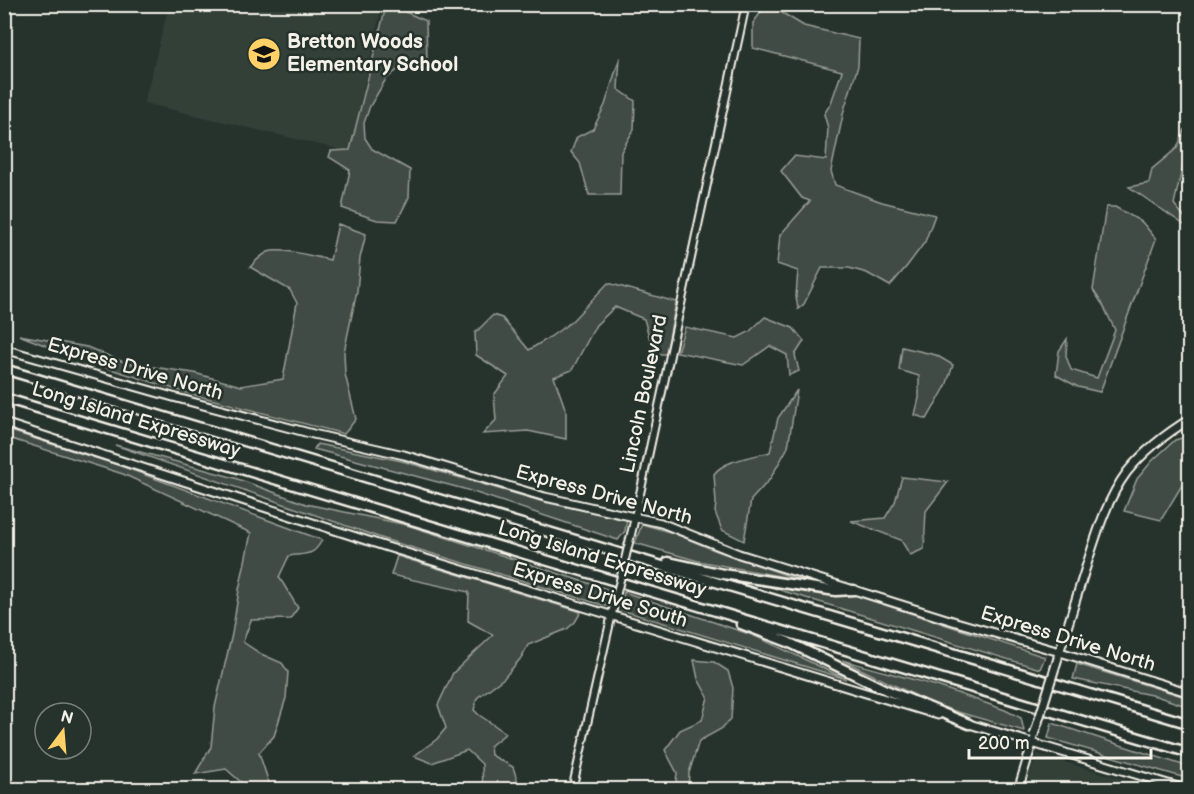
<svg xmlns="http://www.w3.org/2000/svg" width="1194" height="794" font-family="'Balsamiq Sans',sans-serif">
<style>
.built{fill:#333f39}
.green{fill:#414b45;stroke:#9a9e96;stroke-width:1.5}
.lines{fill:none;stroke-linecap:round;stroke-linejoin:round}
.tertiary-casing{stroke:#f4f1e8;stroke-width:10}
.secondary-casing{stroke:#f4f1e8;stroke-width:11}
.motorway-casing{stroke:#f4f1e8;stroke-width:13}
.tertiary{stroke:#26332d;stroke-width:6}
.secondary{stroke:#26332d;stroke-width:7}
.motorway{stroke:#26332d;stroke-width:8}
.tertiary-bridge-casing{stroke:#f4f1e8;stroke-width:10;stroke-linecap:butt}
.secondary-bridge-casing{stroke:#f4f1e8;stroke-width:11;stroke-linecap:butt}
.tertiary-bridge{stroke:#26332d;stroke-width:6}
.secondary-bridge{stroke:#26332d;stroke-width:7}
.labels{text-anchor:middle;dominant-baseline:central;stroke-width:5;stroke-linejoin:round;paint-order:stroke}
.poi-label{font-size:20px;font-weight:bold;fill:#f4f1e8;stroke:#26332d;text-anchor:start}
.street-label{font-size:20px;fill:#f4f1e8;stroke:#26332d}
</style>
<rect width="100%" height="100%" fill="#26332d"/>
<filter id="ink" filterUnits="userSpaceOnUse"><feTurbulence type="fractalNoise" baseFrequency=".0167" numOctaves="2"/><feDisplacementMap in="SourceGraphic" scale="12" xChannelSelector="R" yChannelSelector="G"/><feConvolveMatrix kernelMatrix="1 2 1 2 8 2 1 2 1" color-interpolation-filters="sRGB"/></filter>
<g filter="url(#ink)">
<path class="built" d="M169,5h213l-32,147 -206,-49z
M1037,754l120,35 -133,1z"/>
<path class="green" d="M389,4l7,1 5,5 25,11 1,39 -23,5 -18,14 -16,27 -6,17 1,15 7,11 38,21 -1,27 -12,24 -20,-1 -35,-12 8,-38 -21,-13 2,-6 19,-1 35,-140z
M767,4l2,1 35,21 55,13 -1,27 -14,44 -13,61 4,14 47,17 53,13 -10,27 -18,24 -17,20 -23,-13 -18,-5h-27l-18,36 -6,5 -2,-13 2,-25 -21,-7 3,-29 30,-34 -8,-3 -21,-27 13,-15 32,4 2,-32 -4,-14 7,-11 11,-32 -89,-23v-25z
M620,57l-2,32 17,12 -1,28 -13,23 -1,43h-31l-9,-32 -9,-11 6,-15 16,-8 12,-24z
M1189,120v19l-15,65 15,19v5l-60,-41 20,-4 3,-14 25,-21z
M1106,207h9l27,15 14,17 -56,153 -22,-5 -22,-12 3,-24 8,-12 -1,17 5,14 26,8 18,-48 -12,-25 -10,-15z
M338,224l28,10 -6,24 -3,33 -13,61 1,22 11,45 -12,15 -157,-41 -102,-32 -66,-26 68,12 39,16 68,10 47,13 42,-7 14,-76 -7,-13 -40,-23c5,-5 11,-12 18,-15 13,-5 47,5 62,8z
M608,283l68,19 -10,52h-12l-10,-35 -29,-12 -19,18 -24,45 -18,7 12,34v28l-38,-8 -45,3 13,-14 -2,-25 14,-19 -32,-21 -1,-22 18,-18 9,3 27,32 21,-13 21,-15z
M765,317l28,11 11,13 -9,14 4,16 -10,4 -2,-20 -17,-9 -27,19 -66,-13 8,-25 52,11 12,-6z
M902,347l34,8 17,10 -7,21 -19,33 -12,-4 4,-17v-22l-20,-6z
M797,390l-9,57 -18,32 -19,21 -7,41 -22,-11 -7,-18 1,-9 -2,-29c10,-14 39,-17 56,-22l8,-34z
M4,429l117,37 201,74c-9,17 -15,13 -33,16l-10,21 19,31 -8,11 -39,1 -8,22 18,12 21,9 6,9 -2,26 -12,38 -15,17 12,36h-22l-23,-20 -31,5 16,-27 4,-40 17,-73 7,-44 12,-57 -128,-59 -118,-37z
M1189,436v49h-7l-21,35 -37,-9 13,-32 15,-18 23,-21z
M317,444l85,17 142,41 83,18 -2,11 -7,9 -154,-51 -150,-40z
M115,445l120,33 71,26 101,21 203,65 -4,16 -219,-66z
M902,477l46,5 -22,29 -2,38 -14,6 -9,-15 -50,-19 34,-3 10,-16z
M642,524l31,9 44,18 83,29 -102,-19 -63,-18z
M397,556l184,56 -6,10 -8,7 -39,16 -7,13 -17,20 -27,20 -3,12 5,5 27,18 -16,13 1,9 22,12 6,19 -3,3h-33l-1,-25 -15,-14 -35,13 -18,-7 23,-17 9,-11 -8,-23 15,-32 40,-38 -25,-14 1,-29 -78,-17z
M770,587l81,7 194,63 -5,12z
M624,592l131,44 91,43 -225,-69z
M694,660l20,2 14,9 5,17 -2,31 -10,10 -22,12 -10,32 -1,16h-13l2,-16 -12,-23 15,-20 22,-10 6,-23 -10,-18z
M842,660l95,26 68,24 16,8 3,13 -87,-25z
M1077,664l112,34v9l-33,-11 -83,-17z
M1052,723l137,44v12l-141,-41z"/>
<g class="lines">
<g class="tertiary-casing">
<path id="tertiary" d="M633,526l113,-522
M572,790l42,-185"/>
</g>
<g class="secondary-casing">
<path id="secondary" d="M4,349l169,48 140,37 91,21 141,42 116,26 78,31 217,68 104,30 130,41
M4,423l383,124 551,168
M1058,656c10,-30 19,-61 29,-92 10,-31 20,-65 40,-92 17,-21 40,-39 63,-53
M966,723l222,67
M1018,790l15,-49"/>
</g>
<g class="motorway-casing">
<path id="motorway" d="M4,369l1186,355
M4,398l1186,355
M668,562l55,12 113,17 18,-1
M741,624l47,18 98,48 83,34"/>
</g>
<use href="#tertiary" class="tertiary"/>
<use href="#secondary" class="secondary"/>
<use href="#motorway" class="motorway"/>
<g class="tertiary-bridge-casing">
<path id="tertiary-bridge" d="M614,605l19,-79"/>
</g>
<g class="secondary-bridge-casing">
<path id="secondary-bridge" d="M1034,735l24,-77"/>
</g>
<use href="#tertiary-bridge" class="tertiary-bridge"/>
<use href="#secondary-bridge" class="secondary-bridge"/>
</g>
</g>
<defs>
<g id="school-disc" transform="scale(1.725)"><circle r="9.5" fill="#ffd166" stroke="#26332d"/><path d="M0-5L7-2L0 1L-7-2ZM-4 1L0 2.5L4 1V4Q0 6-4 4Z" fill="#111"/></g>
</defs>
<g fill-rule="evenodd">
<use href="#school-disc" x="264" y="54"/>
</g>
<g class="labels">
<g class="poi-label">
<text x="287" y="42">Bretton Woods<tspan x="287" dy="23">Elementary School</tspan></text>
</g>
<g class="street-label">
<text transform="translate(135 369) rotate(16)">Express Drive North</text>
<text transform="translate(644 394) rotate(-78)">Lincoln Boulevard</text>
<text transform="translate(136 420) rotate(17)">Long Island Expressway</text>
<text transform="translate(604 495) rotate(15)">Express Drive North</text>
<text transform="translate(602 559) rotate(17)">Long Island Expressway</text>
<text transform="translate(600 595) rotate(17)">Express Drive South</text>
<text transform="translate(1068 639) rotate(17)">Express Drive North</text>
</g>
</g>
<rect width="1194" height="794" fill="none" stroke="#26332d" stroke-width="24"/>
<rect x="12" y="12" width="1170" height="770" fill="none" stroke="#f4f1e8" stroke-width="2" filter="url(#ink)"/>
<g transform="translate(63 731) rotate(16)"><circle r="28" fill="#26332d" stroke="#787f78" stroke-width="1.5"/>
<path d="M0-4.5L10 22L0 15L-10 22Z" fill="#ffd166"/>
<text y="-9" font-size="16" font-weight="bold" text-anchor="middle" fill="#f4f1e8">N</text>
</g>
<path d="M969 749v9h182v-9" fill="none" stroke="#f4f1e8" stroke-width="3"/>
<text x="978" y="749" font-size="18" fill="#f4f1e8" stroke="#26332d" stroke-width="4.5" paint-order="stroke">200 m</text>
</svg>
